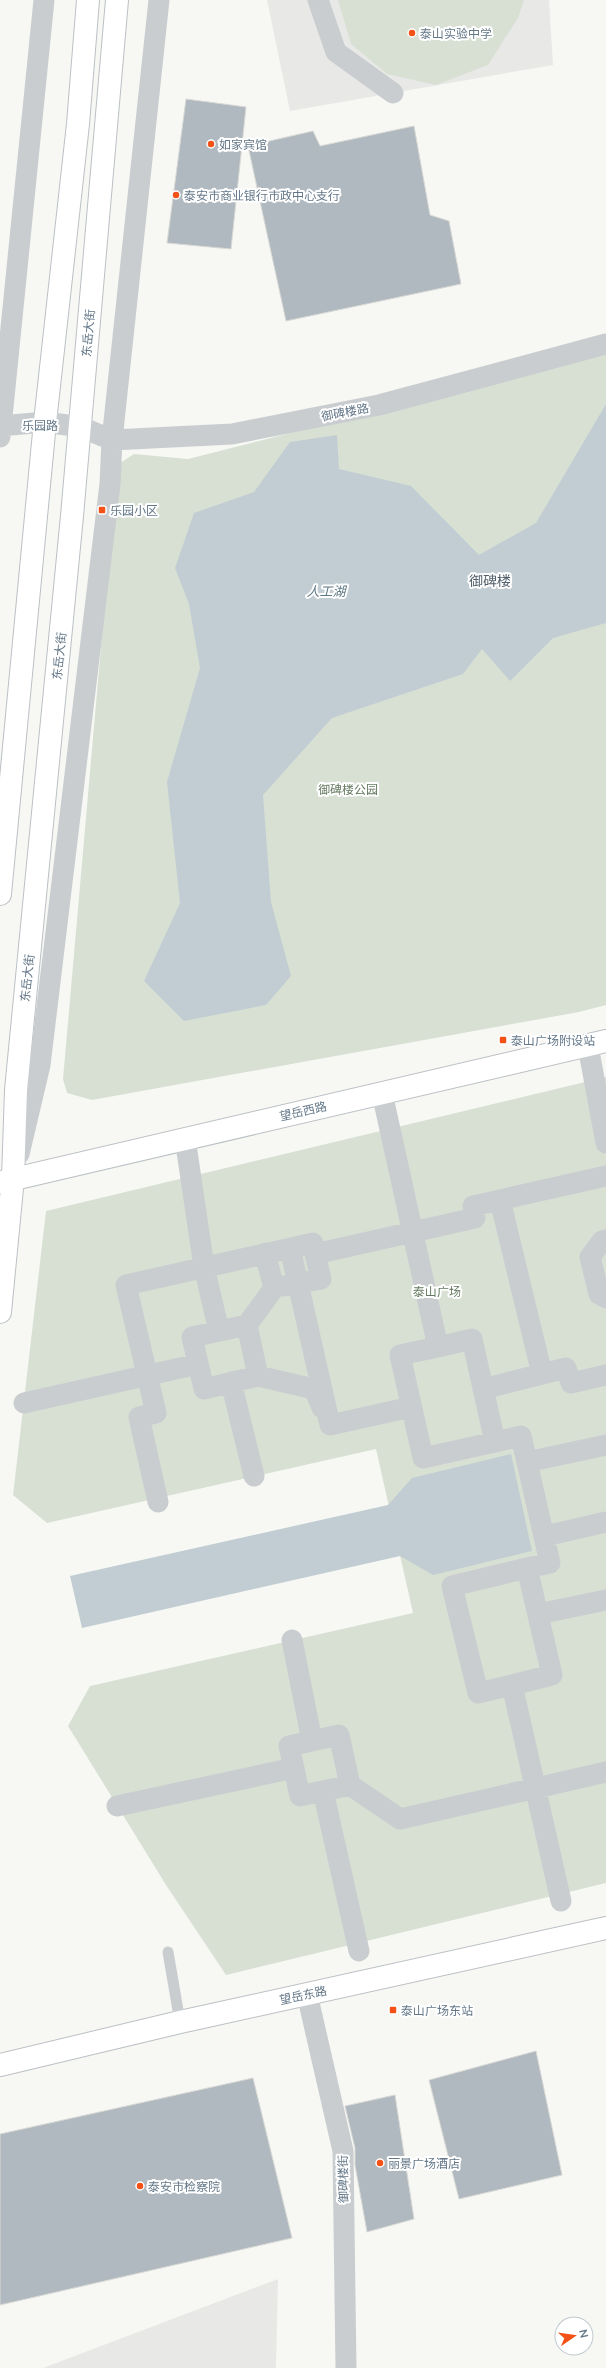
<svg xmlns="http://www.w3.org/2000/svg" width="606" height="2368" font-family="Mulish,'Noto Sans SC',sans-serif">
<style>
.built{fill:#e8e9e7}
.green{fill:#d8e0d4}
.water{fill:#c1cdd2}
.building{fill:#b0b9bf;stroke:#d9d9d6}
.lines{fill:none;stroke-linecap:round;stroke-linejoin:round}
.secondary-casing{stroke:#bbc0c5;stroke-width:24}
.lane{stroke:#cacdd0;stroke-width:11}
.street{stroke:#cacdd0;stroke-width:21}
.secondary{stroke:#fff;stroke-width:22}
.poi-dot{fill:#f45117;stroke:#fff;stroke-width:1.5}
.labels{text-anchor:middle;dominant-baseline:central;stroke-width:4;stroke-linejoin:round;paint-order:stroke}
.poi-label{font-size:12px;fill:#637788;stroke:#fff;text-anchor:start}
.street-label{font-size:12px;fill:#637788;stroke:#fff}
.park-label{font-size:12px;fill:#64795f;stroke:#fff}
.water-label{font-size:13px;font-style:italic;fill:#5f7984;stroke:#fff}
.quarter-label{font-size:14px;fill:#52606c;stroke:#fff}
</style>
<rect width="100%" height="100%" fill="#f7f8f4"/>
<path class="built" d="M267,0h282l4,65 -263,46z
M278,2279l-2,89h-233z"/>
<path class="green" d="M338,0h186l-6,18 -30,47 -52,20 -49,-11 -36,-30z
M606,345v660l-27,7 -487,88 -25,-7 -4,-14 54,-614 17,-11 54,5 272,-69z
M606,1077v806l-380,92 -60,-90 -98,-159 22,-40 323,-73 -37,-164 -329,74 -34,-28 33,-284z"/>
<path class="water" d="M606,404v219l-53,15 -43,43 -28,-32 -19,25 -131,44 -69,77 8,107 20,74 -25,29 -82,16 -40,-40 36,-78 -13,-121 33,-114 -11,-64 -14,-36 19,-55 60,-21 36,-50 47,-7 2,34 72,17 68,69 57,-32z
M511,1454l21,97 -99,24 -33,-19 -318,72 -12,-52 318,-71 24,-27z"/>
<path class="building" d="M186,99l60,8 -15,142 -64,-6z
M414,126l16,89 19,6 12,63 -175,37 -38,-175 65,-15 7,15z
M536,2051l26,124 -103,24 -30,-119z
M253,2078l39,160 -292,67v-171z
M395,2095l19,124 -47,13 -12,-67v-17l-10,-42z"/>
<g class="lines">
<g class="secondary-casing">
<path id="secondary" d="M0,894l45,-472 33,-298 10,-124
M1,1182l605,-141
M0,1312l13,-134 3,-88 56,-574 45,-516
M0,2065l180,-43 426,-94"/>
</g>
<path class="lane" d="M168,1952l12,70"/>
<path class="street" d="M318,0l18,52 57,41
M0,426l45,-4 36,5 31,13 120,-6 147,-29 227,-61
M0,437l44,-437
M588,1046l18,97
M382,1093l56,254 34,-8 23,103 26,-6 29,127 -23,5 25,107 -40,10 49,216
M185,1138l19,129 15,64
M19,1154l21,-89 70,-581 2,-44 47,-440
M606,1240l-4,1 -12,16 9,37 7,4
M290,1248l40,177 81,-18
M284,1286l37,-7 -6,-25
M247,1325l11,51 -54,13 -12,-52z
M247,1325l27,-37 -9,-35
M438,1347l-38,8 23,103 72,-16
M542,1374l24,-6 5,15 35,-8
M258,1376l56,13 8,19
M231,1382l23,94
M483,1389l59,-15 -42,-174
M24,1403l174,-39
M527,1462l79,-17
M158,1502l-19,-85 17,-4 -30,-128 187,-42 2,11 160,-36 -2,-12 133,-30
M545,1536l61,-14
M538,1614l68,-14
M292,1640l20,101
M512,1685l-34,8 -26,-107 75,-18
M350,1785l-50,11 -11,-50 50,-11 11,50 50,34 206,-47
M323,1791l36,160
M117,1806l177,-38
M307,1994l36,157 3,217"/>
<use href="#secondary" class="secondary"/>
</g>
<g class="poi-dot">
<circle cx="412" cy="33" r="4"/>
<circle cx="211" cy="144" r="4"/>
<circle cx="176" cy="195" r="4"/>
<rect x="98" y="506" width="8" height="8" rx="2"/>
<rect x="499" y="1036" width="8" height="8" rx="2"/>
<rect x="389" y="2006" width="8" height="8" rx="2"/>
<circle cx="380" cy="2163" r="4"/>
<circle cx="140" cy="2186" r="4"/>
</g>
<g class="labels">
<g class="poi-label">
<text x="420" y="33">泰山实验中学</text>
<text x="219" y="144">如家宾馆</text>
<text x="184" y="195">泰安市商业银行市政中心支行</text>
<text x="110" y="510">乐园小区</text>
<text x="511" y="1040">泰山广场附设站</text>
<text x="401" y="2010">泰山广场东站</text>
<text x="388" y="2163">丽景广场酒店</text>
<text x="148" y="2186">泰安市检察院</text>
</g>
<g class="street-label">
<text transform="translate(88 333) rotate(-85)">东岳大街</text>
<text transform="translate(345 412) rotate(-11)">御碑楼路</text>
<text x="40" y="425">乐园路</text>
<text transform="translate(59 656) rotate(-84)">东岳大街</text>
<text transform="translate(27 978) rotate(-84)">东岳大街</text>
<text transform="translate(303 1111) rotate(-13)">望岳西路</text>
<text transform="translate(303 1995) rotate(-12)">望岳东路</text>
<text transform="translate(343 2179) rotate(-91)">御碑楼街</text>
</g>
<g class="park-label">
<text x="348" y="789">御碑楼公园</text>
<text x="437" y="1291">泰山广场</text>
</g>
<g class="water-label">
<text x="326" y="591">人工湖</text>
</g>
<g class="quarter-label">
<text x="490" y="581">御碑楼</text>
</g>
</g>
<g transform="translate(574 2336) rotate(77)"><circle r="19" fill="#ffffff" stroke="#c1c9cf"/>
<path d="M0-3L7 15L0 10L-7 15Z" fill="#f45117"/>
<text y="-6" font-size="11" font-weight="bold" text-anchor="middle" fill="#637788">N</text>
</g>
</svg>
